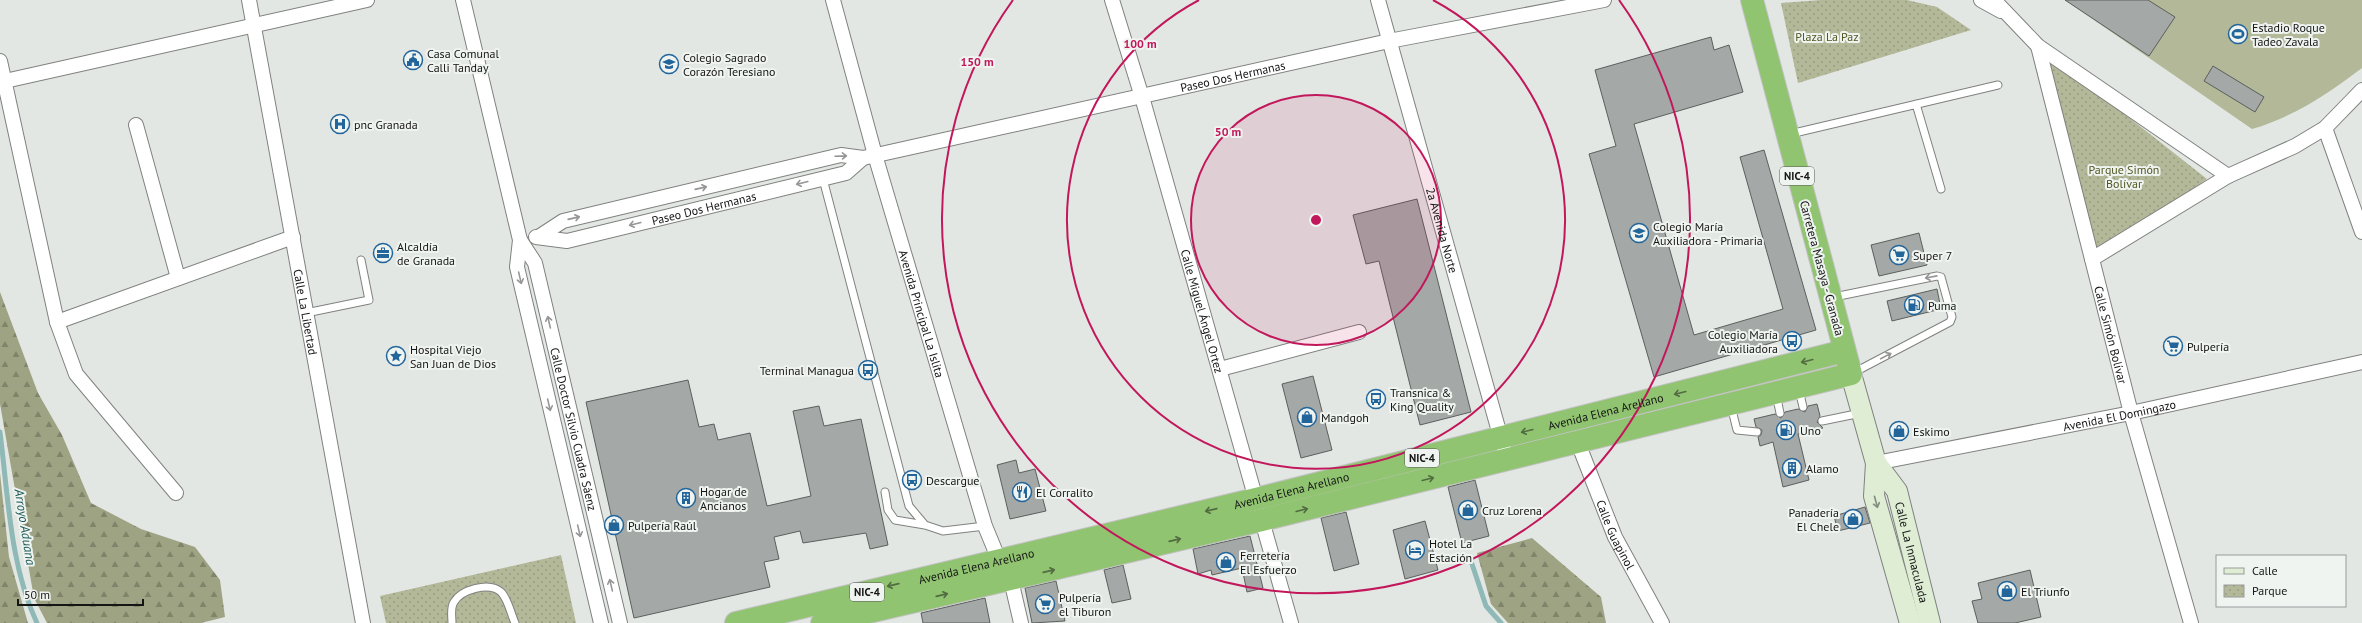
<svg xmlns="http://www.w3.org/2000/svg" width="2362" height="623" font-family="'PT Sans',sans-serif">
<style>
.grass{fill:#b2b898}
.forest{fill:url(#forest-firs)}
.park{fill:url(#park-dots)}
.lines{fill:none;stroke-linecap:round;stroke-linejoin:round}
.stream{stroke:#8eb9b6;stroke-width:5}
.building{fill:#a4a9a7;stroke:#5b5f5d}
.lane-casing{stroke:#7f827f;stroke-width:9}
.street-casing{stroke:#7f827f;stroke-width:16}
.secondary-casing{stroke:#7f827f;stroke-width:22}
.highway-casing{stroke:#c2c2c2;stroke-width:24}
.lane{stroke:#fff;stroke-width:7}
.street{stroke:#fff;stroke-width:14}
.secondary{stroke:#deedd4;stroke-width:20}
.highway{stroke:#91c471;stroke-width:22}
.oneway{stroke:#959695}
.oneway2{stroke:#526c42}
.oneway3{stroke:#838c7e}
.ring{fill:none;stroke:#c2185b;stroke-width:2}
.labels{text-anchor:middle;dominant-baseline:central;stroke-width:4;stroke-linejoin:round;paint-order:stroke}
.shield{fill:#f0f4f1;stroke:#565856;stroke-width:1}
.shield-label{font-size:11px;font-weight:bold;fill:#141514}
.poi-label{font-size:12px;fill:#141514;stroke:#f0f4f1;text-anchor:start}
.park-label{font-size:12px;fill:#505721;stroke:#f0f4f1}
.street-label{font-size:12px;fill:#141514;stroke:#f0f4f1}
.water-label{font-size:13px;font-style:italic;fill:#1c5956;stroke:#f0f4f1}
.centre{fill:#c2185b;stroke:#f0f4f1;stroke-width:2}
.ring-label{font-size:12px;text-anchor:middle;font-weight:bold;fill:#c2185b;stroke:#f0f4f1;stroke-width:4;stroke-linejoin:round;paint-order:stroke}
</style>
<defs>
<pattern id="forest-firs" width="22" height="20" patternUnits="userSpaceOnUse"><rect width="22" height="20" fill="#9ea483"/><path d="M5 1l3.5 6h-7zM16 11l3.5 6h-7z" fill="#80846a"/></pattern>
<pattern id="park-dots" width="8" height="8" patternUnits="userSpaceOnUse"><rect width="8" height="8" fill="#b2b898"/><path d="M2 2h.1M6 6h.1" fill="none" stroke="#989d82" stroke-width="1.8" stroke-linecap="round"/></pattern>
</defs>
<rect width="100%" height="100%" fill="#e3e7e4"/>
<path class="grass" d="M2065,0h297v68c-34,26 -69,49 -110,61z"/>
<path class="forest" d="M0,292l38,101 24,42 29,68 50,26 54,18 25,33 5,37 -24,6h-154l-13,-25 -34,-194z
M0,473l9,84 19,66h-28z
M1532,538l69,59 5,26h-98l-17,-19 -14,-51z"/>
<path class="park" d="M1821,0h86l30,7 34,23 -173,53 -17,-80z
M2038,46l169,133 -112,78z
M561,555l15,68h-190l-6,-27z"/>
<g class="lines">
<path class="stream" d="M0,432c8,63 10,134 37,191
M1472,564l14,42 15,17"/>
</g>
<path class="building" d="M2065,0h83l27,17 -26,39z
M1711,37l3,13 15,-5 14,47 -109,32 60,211 89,-26 -43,-152 24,-7 52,180 -162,47 -65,-223 27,-8 -21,-76z
M2213,66l51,31 -9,15 -51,-31z
M1417,199l54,213 -51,13 -41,-164 -13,3 -13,-49z
M1919,233l8,32 -48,11 -8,-31z
M1937,289l4,20 -49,12 -5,-20z
M1313,376l19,74 -31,8 -19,-74z
M688,380l11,47 15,-3 4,16 32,-7 17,73 44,-10 -18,-85 26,-5 5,20 37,-7 27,126 -18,4 -4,-16 -63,10 -3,-12 -26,6 5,22 -15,3 6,25 -136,31 -48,-216z
M1817,404l3,12 -3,6 6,6 -25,6 11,46 -26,7 -10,-45 -13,4 -2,-9 3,-2 1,-5 -6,-3 -2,-8 21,-5 6,4 4,-6 13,-3 7,3 3,-6z
M1016,460l3,13 16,-4 11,42 -36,8 -13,-54z
M1475,480l14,56 -27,7 -14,-56z
M1865,507l5,16 -32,8 -4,-15z
M1346,512l13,52 -25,7 -13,-53z
M1425,521l13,49 -33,9 -12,-49z
M1250,536l13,52 -16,4 -5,-24 -30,7 -1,-5 -13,4 -5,-25z
M1123,565l8,34 -19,4 -8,-33z
M2030,570l11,47 -26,6h-37l-6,-22 10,-2 -4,-16z
M1056,581l9,40 -33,2 -7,-35z
M985,598l5,25h-67l-2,-10z"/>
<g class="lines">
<g class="lane-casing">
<path id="lane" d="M1916,104l25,85
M1790,134l208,-49
M823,179l86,327 16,19
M1834,297l103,-21 4,1 11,40 -2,5 -97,51
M306,313l63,-13 -8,-40
M1799,390l4,17
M1776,394l4,19
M1731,406l6,24 20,2
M1822,421l39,-8
M885,492l3,18 7,10 30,5 18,6 42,-5
M452,623c0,-7 -2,-15 2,-21 7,-12 35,-21 47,-10 7,7 10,22 14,31"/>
</g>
<g class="street-casing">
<g id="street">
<path id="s1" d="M249,0l114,623"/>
<path d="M463,0l57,240 -3,27 84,356"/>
<path id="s2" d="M833,0l42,155 110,371 14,34 12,20 10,43"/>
<path id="s3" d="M1112,0l30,97 149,526"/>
<path id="s4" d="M1378,0l129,460"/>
<path d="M1981,0l20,11"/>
<path d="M1994,0l44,46 190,130"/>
<path id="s5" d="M2038,46l93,367 60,210"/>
<path d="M0,61l57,261 19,52 100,119"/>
<path d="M5,81l362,-81"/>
<path d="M136,125l42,153"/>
<path d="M2325,128l37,104"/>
<path id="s6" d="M540,236l23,-15 278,-66 22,3 526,-117 215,-41"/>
<path id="s7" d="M536,237l31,4 279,-68 17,-15"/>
<path id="s8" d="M520,240l15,23 85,360"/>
<path d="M2092,259l136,-83 67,-30 30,-18 37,-38"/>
<path d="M57,322l236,-85"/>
<path d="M1220,369l139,-37"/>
<path id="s9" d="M1578,443l37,94 47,86"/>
<path id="s10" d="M1876,463l255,-50 231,-51"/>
</g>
</g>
<g class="secondary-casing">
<g id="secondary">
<path d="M1851,374l25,89 -2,33 36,127"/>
<path id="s11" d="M1876,463l21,28 33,132"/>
</g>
</g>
<g class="highway-casing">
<g id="highway">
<path id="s12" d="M736,623l520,-124 588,-148"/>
<path d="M822,623l440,-103 589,-146 -99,-374"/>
</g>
</g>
<use href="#lane" class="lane"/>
<use href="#street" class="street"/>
<use href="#secondary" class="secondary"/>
<use href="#highway" class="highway"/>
</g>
<defs><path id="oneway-shaft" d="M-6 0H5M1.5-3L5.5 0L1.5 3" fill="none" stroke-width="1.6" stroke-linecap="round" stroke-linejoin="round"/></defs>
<g class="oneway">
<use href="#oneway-shaft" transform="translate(841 156) rotate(-2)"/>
<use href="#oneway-shaft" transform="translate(802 183) rotate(166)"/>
<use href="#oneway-shaft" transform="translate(701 188) rotate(-13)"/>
<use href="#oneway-shaft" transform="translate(574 218) rotate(-13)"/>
<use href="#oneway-shaft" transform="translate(635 224) rotate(166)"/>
<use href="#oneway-shaft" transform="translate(1931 277) rotate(169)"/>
<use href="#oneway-shaft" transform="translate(520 278) rotate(77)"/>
<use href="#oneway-shaft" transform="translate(549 322) rotate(-103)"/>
<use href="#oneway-shaft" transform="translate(1886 356) rotate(-28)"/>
<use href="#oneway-shaft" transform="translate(549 405) rotate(77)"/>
<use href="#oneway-shaft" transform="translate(579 531) rotate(77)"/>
<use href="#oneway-shaft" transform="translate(611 585) rotate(-103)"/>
</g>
<g class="oneway2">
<use href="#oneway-shaft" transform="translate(1807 361) rotate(166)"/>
<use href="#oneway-shaft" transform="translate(1680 393) rotate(166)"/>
<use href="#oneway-shaft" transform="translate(1527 431) rotate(166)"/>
<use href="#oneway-shaft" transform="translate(1428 479) rotate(-14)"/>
<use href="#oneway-shaft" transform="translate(1211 510) rotate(167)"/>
<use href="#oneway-shaft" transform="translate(1302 510) rotate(-14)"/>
<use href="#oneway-shaft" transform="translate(1175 540) rotate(-13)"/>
<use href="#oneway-shaft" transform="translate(1049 571) rotate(-13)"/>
<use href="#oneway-shaft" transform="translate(893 585) rotate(167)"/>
<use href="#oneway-shaft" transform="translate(942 595) rotate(-13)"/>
</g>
<use class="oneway3" href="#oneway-shaft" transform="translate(1876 502) rotate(75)"/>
<circle cx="1316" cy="220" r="125" fill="#c2185b" fill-opacity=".12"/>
<g class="ring">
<circle cx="1316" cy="220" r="125"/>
<path d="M1433 0A249 249 0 1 1 1199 0"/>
<path d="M1619 0A374 374 0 1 1 1013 0"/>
</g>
<defs>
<g id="stadium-ring" transform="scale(1)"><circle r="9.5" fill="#f0f4f1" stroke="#22659b" stroke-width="1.5"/><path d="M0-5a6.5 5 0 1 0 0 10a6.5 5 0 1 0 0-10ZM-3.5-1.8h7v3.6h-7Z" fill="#22659b"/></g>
<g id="civic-ring" transform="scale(1)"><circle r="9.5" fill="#f0f4f1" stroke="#22659b" stroke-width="1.5"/><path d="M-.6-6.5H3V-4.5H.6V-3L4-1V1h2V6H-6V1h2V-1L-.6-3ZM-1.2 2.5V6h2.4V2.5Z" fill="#22659b"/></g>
<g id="school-ring" transform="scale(1)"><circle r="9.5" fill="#f0f4f1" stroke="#22659b" stroke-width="1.5"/><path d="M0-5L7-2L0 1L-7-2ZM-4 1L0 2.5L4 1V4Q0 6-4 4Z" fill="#22659b"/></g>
<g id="hospital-ring" transform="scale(1)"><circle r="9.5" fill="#f0f4f1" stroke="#22659b" stroke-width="1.5"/><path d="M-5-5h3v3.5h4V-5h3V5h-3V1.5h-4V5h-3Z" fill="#22659b"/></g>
<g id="office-ring" transform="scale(1)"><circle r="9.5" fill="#f0f4f1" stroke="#22659b" stroke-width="1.5"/><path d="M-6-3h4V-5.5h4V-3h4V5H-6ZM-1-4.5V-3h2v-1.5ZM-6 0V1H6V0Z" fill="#22659b"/></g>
<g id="supermarket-ring" transform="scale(1)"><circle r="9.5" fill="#f0f4f1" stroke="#22659b" stroke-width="1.5"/><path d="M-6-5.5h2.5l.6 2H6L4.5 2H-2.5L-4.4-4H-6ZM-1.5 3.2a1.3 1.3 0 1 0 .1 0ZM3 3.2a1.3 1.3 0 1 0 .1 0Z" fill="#22659b"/></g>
<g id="fuel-ring" transform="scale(1)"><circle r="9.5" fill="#f0f4f1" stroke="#22659b" stroke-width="1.5"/><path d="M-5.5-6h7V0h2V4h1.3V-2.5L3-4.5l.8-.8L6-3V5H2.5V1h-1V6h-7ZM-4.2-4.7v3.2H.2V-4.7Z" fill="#22659b"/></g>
<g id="bus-ring" transform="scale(1)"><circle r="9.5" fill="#f0f4f1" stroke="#22659b" stroke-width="1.5"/><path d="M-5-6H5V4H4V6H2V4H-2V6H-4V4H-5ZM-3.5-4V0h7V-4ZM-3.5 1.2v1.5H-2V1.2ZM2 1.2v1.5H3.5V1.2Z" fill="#22659b"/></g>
<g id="sight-ring" transform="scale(1)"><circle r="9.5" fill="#f0f4f1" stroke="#22659b" stroke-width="1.5"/><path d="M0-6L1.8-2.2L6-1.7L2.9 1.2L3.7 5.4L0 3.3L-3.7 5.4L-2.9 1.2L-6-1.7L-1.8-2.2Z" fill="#22659b"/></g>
<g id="shop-ring" transform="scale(1)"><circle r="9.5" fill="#f0f4f1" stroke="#22659b" stroke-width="1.5"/><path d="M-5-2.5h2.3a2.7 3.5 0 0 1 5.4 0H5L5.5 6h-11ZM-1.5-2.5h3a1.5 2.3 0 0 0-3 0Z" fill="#22659b"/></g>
<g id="building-ring" transform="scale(1)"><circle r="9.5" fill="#f0f4f1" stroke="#22659b" stroke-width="1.5"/><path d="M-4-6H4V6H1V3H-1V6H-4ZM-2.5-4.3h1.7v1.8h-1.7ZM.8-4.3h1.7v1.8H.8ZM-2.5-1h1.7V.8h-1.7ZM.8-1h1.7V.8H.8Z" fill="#22659b"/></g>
<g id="restaurant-ring" transform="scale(1)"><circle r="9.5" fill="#f0f4f1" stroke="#22659b" stroke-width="1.5"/><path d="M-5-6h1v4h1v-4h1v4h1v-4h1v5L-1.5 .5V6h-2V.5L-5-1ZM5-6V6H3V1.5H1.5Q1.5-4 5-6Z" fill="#22659b"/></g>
<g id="hotel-ring" transform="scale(1)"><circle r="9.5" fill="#f0f4f1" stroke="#22659b" stroke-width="1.5"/><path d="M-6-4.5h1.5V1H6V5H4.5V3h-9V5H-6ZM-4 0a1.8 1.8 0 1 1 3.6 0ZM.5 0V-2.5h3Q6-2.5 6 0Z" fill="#22659b"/></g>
</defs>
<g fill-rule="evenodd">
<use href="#stadium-ring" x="2238" y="34"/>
<use href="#civic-ring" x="413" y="60"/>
<use href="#school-ring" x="669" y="64"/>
<use href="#hospital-ring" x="340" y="124"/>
<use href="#school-ring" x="1639" y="233"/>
<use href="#office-ring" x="383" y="253"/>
<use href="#supermarket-ring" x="1899" y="255"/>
<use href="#fuel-ring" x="1914" y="305"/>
<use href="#bus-ring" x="1792" y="341"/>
<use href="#supermarket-ring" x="2173" y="346"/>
<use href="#sight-ring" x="396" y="356"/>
<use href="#bus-ring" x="868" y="370"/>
<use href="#bus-ring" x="1376" y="399"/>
<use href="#shop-ring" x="1307" y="417"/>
<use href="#fuel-ring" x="1786" y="430"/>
<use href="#shop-ring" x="1899" y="431"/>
<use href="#building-ring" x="1792" y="468"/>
<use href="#bus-ring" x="912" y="480"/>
<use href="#restaurant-ring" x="1022" y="492"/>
<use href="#building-ring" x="686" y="498"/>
<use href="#shop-ring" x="1468" y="510"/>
<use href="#shop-ring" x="1853" y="519"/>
<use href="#shop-ring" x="614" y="525"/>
<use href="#hotel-ring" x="1415" y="550"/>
<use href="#shop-ring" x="1226" y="562"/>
<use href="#shop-ring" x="2007" y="591"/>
<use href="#supermarket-ring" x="1045" y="604"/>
</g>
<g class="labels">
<g class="shield">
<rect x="1780" y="167" width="34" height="18" rx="3"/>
<rect x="1405" y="449" width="34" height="18" rx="3"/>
<rect x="850" y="583" width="34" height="18" rx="3"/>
</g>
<g class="shield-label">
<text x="1797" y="176">NIC-4</text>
<text x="1422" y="458">NIC-4</text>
<text x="867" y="592">NIC-4</text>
</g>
<g class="poi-label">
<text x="2252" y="27">Estadio Roque<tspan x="2252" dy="14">Tadeo Zavala</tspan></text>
<text x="427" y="53">Casa Comunal<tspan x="427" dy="14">Calli Tanday</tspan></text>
<text x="683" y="57">Colegio Sagrado<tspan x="683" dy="14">Corazón Teresiano</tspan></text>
<text x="354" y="124">pnc Granada</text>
<text x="1653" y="226">Colegio María<tspan x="1653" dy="14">Auxiliadora - Primaria</tspan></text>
<text x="397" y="246">Alcaldía<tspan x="397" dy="14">de Granada</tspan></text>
<text x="1913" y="255">Super 7</text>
<text x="1928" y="305">Puma</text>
<text x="1778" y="334" text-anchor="end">Colegio María<tspan x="1778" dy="14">Auxiliadora</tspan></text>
<text x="2187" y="346">Pulpería</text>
<text x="410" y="349">Hospital Viejo<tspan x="410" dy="14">San Juan de Dios</tspan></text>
<text x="854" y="370" text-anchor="end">Terminal Managua</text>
<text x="1390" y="392">Transnica &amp;<tspan x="1390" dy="14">King Quality</tspan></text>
<text x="1321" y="417">Mandgoh</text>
<text x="1800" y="430">Uno</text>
<text x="1913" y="431">Eskimo</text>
<text x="1806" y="468">Alamo</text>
<text x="926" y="480">Descargue</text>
<text x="700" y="491">Hogar de<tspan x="700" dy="14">Ancianos</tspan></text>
<text x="1036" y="492">El Corralito</text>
<text x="1482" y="510">Cruz Lorena</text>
<text x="1839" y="512" text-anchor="end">Panadería<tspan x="1839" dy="14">El Chele</tspan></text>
<text x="628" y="525">Pulpería Raúl</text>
<text x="1429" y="543">Hotel La<tspan x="1429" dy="14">Estación</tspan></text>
<text x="1240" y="555">Ferretería<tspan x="1240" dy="14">El Esfuerzo</tspan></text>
<text x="2021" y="591">El Triunfo</text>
<text x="1059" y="597">Pulpería<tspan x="1059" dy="14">el Tiburon</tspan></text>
</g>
<g class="park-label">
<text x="1827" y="36">Plaza La Paz</text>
<text x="2124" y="169">Parque Simón<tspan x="2124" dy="14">Bolívar</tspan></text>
</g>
<g class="street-label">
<text stroke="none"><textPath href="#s6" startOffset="714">Paseo Dos Hermanas</textPath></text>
<text stroke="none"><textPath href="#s7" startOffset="172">Paseo Dos Hermanas</textPath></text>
<text stroke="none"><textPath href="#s4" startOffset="239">2a Avenida Norte</textPath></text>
<text transform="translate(1822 268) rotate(75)">Carretera Masaya - Granada</text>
<text stroke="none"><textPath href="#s1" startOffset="317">Calle La Libertad</textPath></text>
<text stroke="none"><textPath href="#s3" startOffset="324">Calle Miguel Ángel Ortez</textPath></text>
<text stroke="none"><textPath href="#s2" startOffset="326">Avenida Principal La Islita</textPath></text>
<text stroke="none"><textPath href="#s5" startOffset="298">Calle Simón Bolívar</textPath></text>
<text stroke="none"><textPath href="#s12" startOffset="895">Avenida Elena Arellano</textPath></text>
<text stroke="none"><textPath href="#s10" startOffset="248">Avenida El Domingazo</textPath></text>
<text stroke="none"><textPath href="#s8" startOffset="198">Calle Doctor Silvio Cuadra Sáenz</textPath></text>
<text stroke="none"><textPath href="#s12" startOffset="571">Avenida Elena Arellano</textPath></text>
<text stroke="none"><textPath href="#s9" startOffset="99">Calle Guapinol</textPath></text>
<text stroke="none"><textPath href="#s11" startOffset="98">Calle La Inmaculada</textPath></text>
<text stroke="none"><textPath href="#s12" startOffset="247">Avenida Elena Arellano</textPath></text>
</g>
<g class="water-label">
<text transform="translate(25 527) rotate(81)">Arroyo Aduana</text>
</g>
</g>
<circle cx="1316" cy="220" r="6" class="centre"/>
<g class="ring-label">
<text x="1140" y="48">100 m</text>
<text x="977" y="66">150 m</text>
<text x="1228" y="136">50 m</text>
</g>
<rect x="2216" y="555" width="130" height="52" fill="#f0f4f1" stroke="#989b99"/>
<rect x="2224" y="568" width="20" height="6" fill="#deedd4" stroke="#989b99"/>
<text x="2252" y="575" font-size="12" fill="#141514">Calle</text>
<rect x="2224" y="585" width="20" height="12" fill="url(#park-dots)" stroke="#989b99"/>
<text x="2252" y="595" font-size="12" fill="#141514">Parque</text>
<path d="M18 599v6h125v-6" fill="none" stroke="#141514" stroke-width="2"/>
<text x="24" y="599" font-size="12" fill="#141514" stroke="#f0f4f1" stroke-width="3" paint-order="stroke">50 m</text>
</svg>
